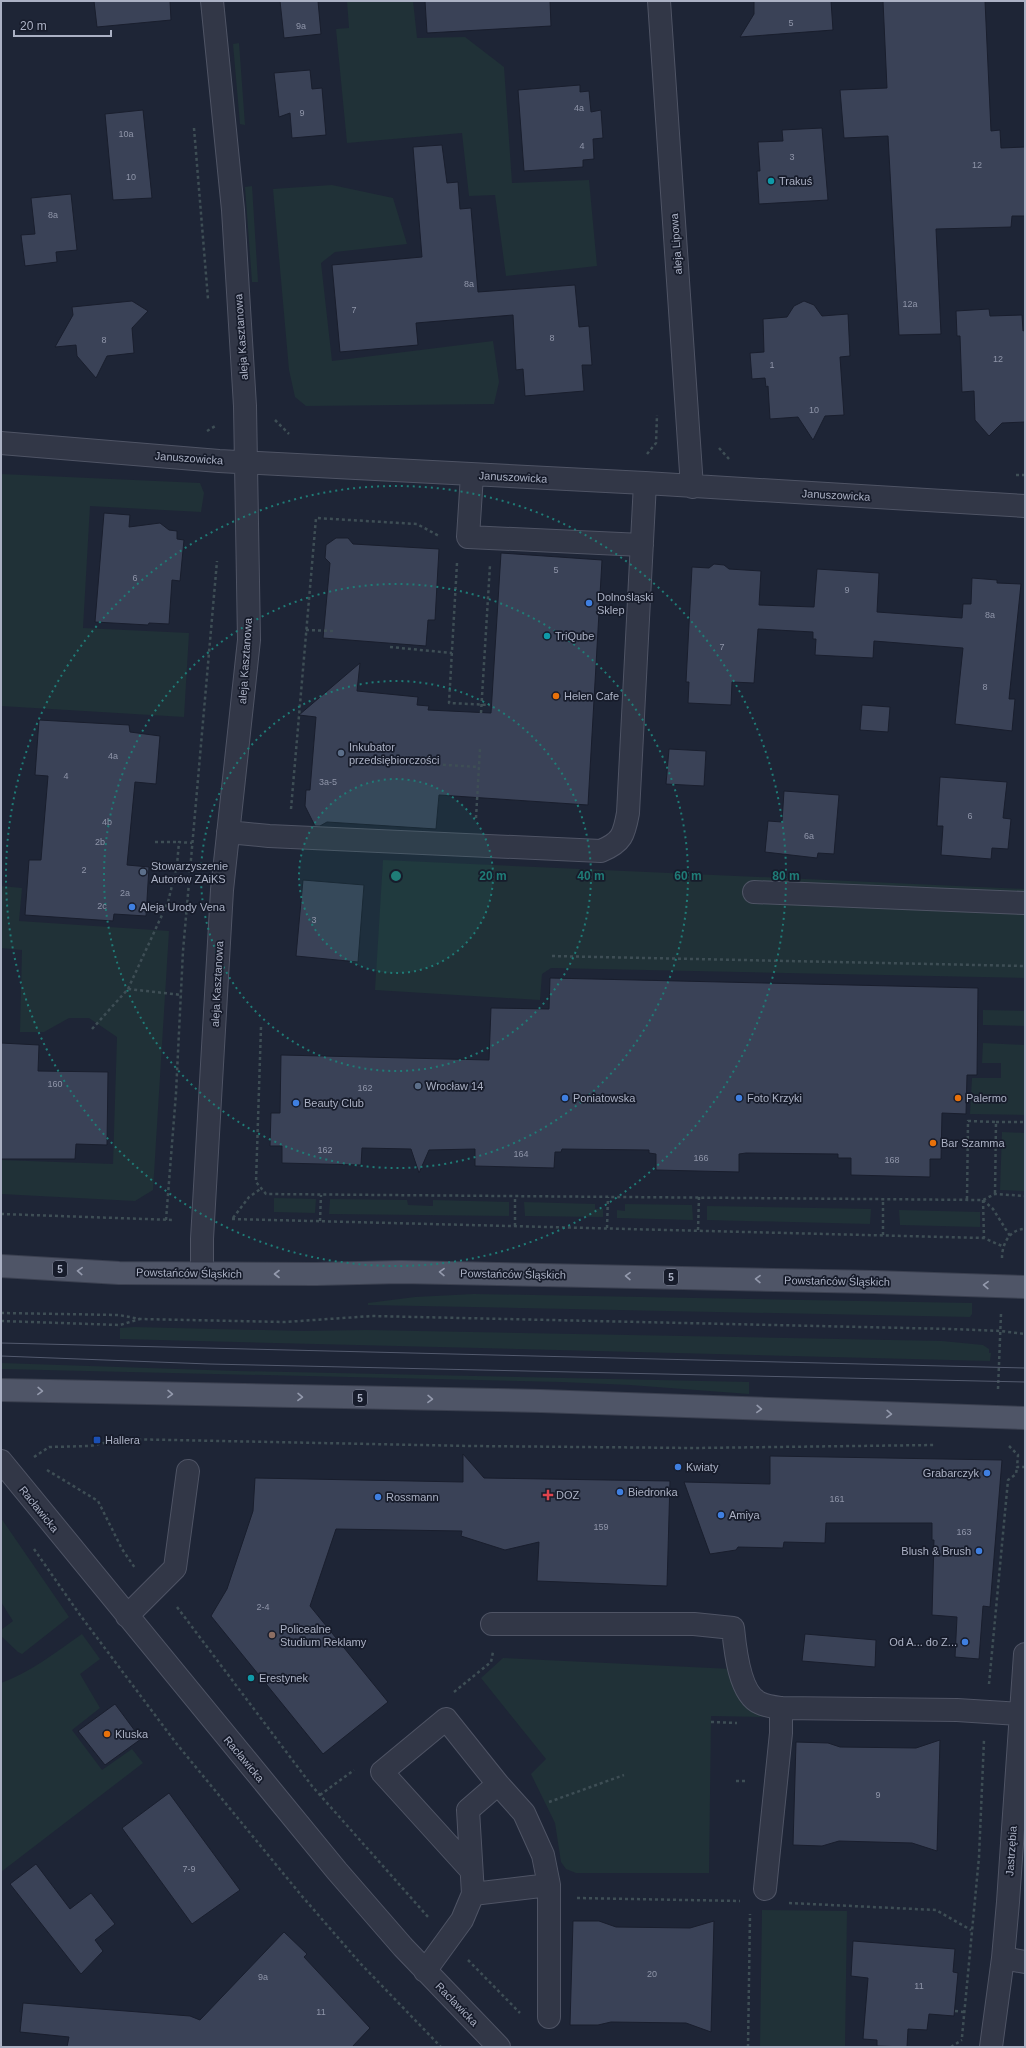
<svg xmlns="http://www.w3.org/2000/svg" width="1026" height="2048" font-family="Arial,sans-serif">
<style>
.green{fill:#203137}
.building{fill:#3a4257;stroke:#191e2d}
.lines{fill:none;stroke-linecap:round;stroke-linejoin:round}
.minor-casing{stroke:#4f5465;stroke-width:24}
.major-casing{stroke:#3b4050;stroke-width:24}
.path{stroke:#3e4e55;stroke-width:2.5;stroke-dasharray:3 3;stroke-linecap:butt}
.minor{stroke:#323747;stroke-width:22}
.major{stroke:#4f5567;stroke-width:22}
.tram{stroke:#535a6e;stroke-width:1}
.oneway{stroke:#949aad}
.ring{fill:none;stroke:#1f7c77;stroke-width:2;stroke-dasharray:2 4}
.culture-dot{fill:#0f9aa8;stroke:#171c2b;stroke-width:1.5}
.shop-dot{fill:#3f7fe0;stroke:#171c2b;stroke-width:1.5}
.food-dot{fill:#e8710a;stroke:#171c2b;stroke-width:1.5}
.service-dot{fill:#5c6f8a;stroke:#171c2b;stroke-width:1.5}
.transit-dot{fill:#1a4fb4;stroke:#171c2b;stroke-width:1.5}
.health-dot{fill:#e0444e;stroke:#171c2b;stroke-width:1.5}
.education-dot{fill:#8d6e63;stroke:#171c2b;stroke-width:1.5}
.labels{text-anchor:middle;dominant-baseline:central;stroke-width:3.5;stroke-linejoin:round;paint-order:stroke}
.number-label{font-size:9px;fill:#8f95a9}
.shield{fill:#171c2b;stroke:#7f8496;stroke-width:1}
.shield-label{font-size:10px;font-weight:bold;fill:#abb1c4}
.poi-label{font-size:11px;fill:#abb1c4;stroke:#171c2b;text-anchor:start}
.street-label{font-size:11px;fill:#abb1c4;stroke:#171c2b}
.centre{fill:#1f7c77;stroke:#171c2b;stroke-width:2}
.ring-label{font-size:12px;text-anchor:middle;font-weight:bold;fill:#1f7c77;stroke:#171c2b;stroke-width:3.5;stroke-linejoin:round;paint-order:stroke}
</style>
<rect width="100%" height="100%" fill="#1e2536"/>
<path class="green" d="M347,1h66l4,37 48,-1 39,30 8,116 77,-3 8,86 -91,10 -11,-81 -26,1 -7,-63 -115,10 -11,-114 13,-1z
M239,43l6,82 -5,-1 -7,-80z
M332,185l61,13 14,46 -72,8 -14,11 11,98 161,-20 6,41 -5,22 -188,2 -11,-9 -6,-27 -16,-181z
M252,186l6,96h-6l-7,-95z
M1,474l199,9 4,10 -3,19 -111,-6 -7,122 106,5 -5,84 -183,-11z
M383,860l642,29v89l-474,-10 -9,6 -2,26 -165,-10z
M1,886l21,2 -3,33 150,10 -16,259 -18,11 -134,-7v-34l112,4 4,-127 -28,-19h-20l-25,14h-24l2,-82 -21,-2z
M983,1010l42,1v15l-42,-1z
M983,1043l42,2v70l-55,-1 2,-36h29v-15h-19z
M1002,1132l23,1v58l-25,-1z
M274,1198l42,1 -1,14 -41,-1z
M330,1199l77,1 1,5 25,1v-6l76,2v14l-180,-2z
M524,1202l71,2v5h8v8l-78,-1z
M625,1204l67,1 1,15 -76,-2v-8l8,1z
M707,1206l164,3 -1,15 -163,-4z
M899,1210l81,2v15l-80,-2z
M474,1294l498,9v11l-2,3 -602,-12v-2l47,-6z
M134,1327l168,4 65,-1 575,11 41,4 6,4v4h2l-1,8 -870,-22v-11z
M1,1363l236,8 512,11v12l-119,-9 -69,-3 -560,-13z
M1,1518l68,99 -47,37 -4,-2 -17,-16v-6l12,-9 -12,-19z
M82,1634l18,25 -20,15 20,34 -28,22 30,40 30,-21 11,14 -142,109v-189c30,-11 55,-31 81,-49z
M503,1658l229,11 33,41 1,7 -55,-1 -2,157h-133l-10,-4 -5,-7 -6,-39 -24,-49 15,-15 -65,-81z
M762,1910l85,1 -2,136h-85z"/>
<path class="building" d="M94,1h76l1,19 -74,7z
M280,1h38l3,33 -37,4z
M425,1h125l1,25 -124,7z
M754,1h77l2,29 -93,7 14,-23z
M883,1h102l6,130 9,-1 1,18 24,-1v69h-13l-1,11 -75,2 5,105 -42,1 -11,-199 -44,2 -4,-48 47,-2z
M310,70l2,19 10,-1 4,47 -34,3 -2,-25 -11,4 -5,-44z
M580,85v7l9,-1 2,21 10,-2 2,28 -10,1 1,20 -11,1v7l-59,4 -6,-81z
M143,110l9,88 -39,2 -8,-86z
M822,128l6,72 -69,4 -2,-33h3l-2,-29 25,-1 -1,-11z
M442,145l5,38 11,-1 2,27 11,-1 7,84 97,-7 4,42 10,-1 3,39h-10l2,26 -59,5 -2,-27 -7,1 -3,-55 -97,8 2,22 -78,7 -8,-87 90,-8 -9,-110z
M71,194l6,56 -21,2 1,10 -32,4 -4,-31 14,-1 -4,-36z
M132,301l16,10 -16,17 2,25 -27,3 -11,22 -19,-22 -1,-11 -21,2 18,-32 -1,-8z
M804,301l10,4 8,11 26,-2 2,42 -10,1 4,58 -19,1 -12,24 -15,-23 -28,2 -2,-33 -2,1 -1,-9 -13,1 -2,-26 14,-1 -1,-33 24,-2 7,-11z
M989,309l1,7 32,-1 1,16 2,-1v92l-23,1 -13,13 -14,-16 -1,-29 -12,1 -2,-56h-3l-1,-25z
M104,513l26,2 -1,12 31,-4 9,7 8,1v8l7,1 -4,41 -8,-1 -3,44 -20,-1 -1,2 -53,-3z
M336,538h12l5,6 86,5 -4,71h-7l-2,26 -103,-8 7,-75 -5,-5 1,-13z
M501,553l101,7 -14,245 -149,-10 -3,34 -109,-7 -7,4h-5l-10,-20 1,-16h4l6,-73 -17,-2 61,-52 -3,28 61,6 -1,8 12,1 -1,4 63,3z
M714,564l10,1 5,4 32,2 -2,34 55,2 3,-38 62,4 -2,39 85,6 1,-14h8l1,-26 25,2v3l24,1 -12,115h6l-3,32 -57,-7 8,-76 -89,-7 -1,17 -58,-3 1,-16h-3v-7l-55,-3 -4,54 -22,-1 -1,23 -43,-2 1,-21h-3l6,-115 17,1z
M862,705l28,2 -2,25 -28,-2z
M39,720l90,5 1,7 30,4 -4,48 -21,-2 -8,83 22,2 -3,49 -32,-2 -1,7 -88,-6 4,-55h12l7,-84 -13,-1z
M669,749l37,2 -2,35 -38,-2z
M940,777l67,5 -4,36 8,1 -3,30 -16,-1 -1,11 -50,-4 2,-29h-6z
M784,791l55,4 -5,59 -16,-1 -1,5 -52,-6 3,-31 14,1z
M303,880l61,5 -6,77 -62,-6z
M550,978l428,10 -1,87h-10l-1,39 -24,-1 -1,46h-11v18l-79,-2v-17h-13v-4l-92,-1 -7,1v18l-83,-2v-16l-7,-1v-3l-87,-1 -1,3h-6l-1,16 -79,-2v-17l-46,1 -10,23 -8,-24 -49,-1 -1,17 -79,-2v-17h-12l1,-33h9l1,-58 208,5 2,-52 58,1z
M1,1043l38,2 -1,26 70,1 -1,73 -31,-1 -1,15h-74z
M463,1454l21,24 186,3 -3,105 -130,-5 2,-39 -34,8 -44,-14 1,-5 -126,-2 -26,77 78,96 -65,52 -112,-138 16,-27 26,-78 2,-33 208,4z
M770,1456l232,4 -12,147 -7,-1 -4,53 -24,-2 2,-40 -25,-2 2,-75h-2v-17h-106l-1,20 -41,-1 -1,6 -45,-1 -2,3 -26,4 -26,-72 86,2z
M805,1634l71,6 -1,27 -73,-6z
M115,1704l26,35 -36,26 -27,-34z
M940,1740l-3,111 -25,-8 -73,-2 -17,5 -29,-1 3,-103 32,1 12,4 76,1z
M169,1793l71,97 -48,34 -70,-96z
M36,1864l34,45 21,-16 24,31 -20,16 8,11 -22,23 -71,-90z
M573,1921h26l17,6 74,1 24,-7 -3,111 -25,-9 -75,-1 -13,3h-28z
M284,1932l23,22 -3,3 66,71 -18,19h-285l2,-10 -49,-5 3,-29 167,13 10,4z
M853,1941l102,8 -2,23 5,1 -4,43 -25,-2 -2,16 -19,-1 -1,18 -30,-1v-6l-14,-1 5,-61 -17,-2z"/>
<g class="lines">
<g class="minor-casing">
<path id="minor" d="M659,1l33,486
M1,443l218,18 426,22 380,23
M472,475l-4,62 174,8
M228,832l41,4 332,15c21,-9 23,-16 27,-38l17,-330
M754,892l271,11
M202,1273v-34l20,-349 27,-250 -4,-234 -12,-196 -21,-209
M1,1461l336,410 66,76 96,100
M127,1616l48,-48 13,-97
M492,1624h202l39,4c2,20 6,66 27,75 6,3 14,4 21,5
M470,1869l-88,-97 64,-53 52,65
M765,1889l16,-156v-25l176,2 63,4
M473,1894l-5,-84 30,-26 26,29 19,42 6,30v132
M1003,1958l22,4
M425,1971l37,-51 11,-26 76,-9
M991,2047l12,-89 5,-56 17,-248"/>
</g>
<g class="major-casing">
<path id="major" d="M1,1266l118,7 197,1 85,-2 473,10 151,5
M1,1390l540,11 484,17"/>
</g>
<path class="path" d="M194,128l14,171
M275,420l14,14
M207,431l10,-6
M719,448l10,11
M647,454l9,-11 1,-28
M1016,475h9
M457,563l-8,140 41,2
M306,630l27,1
M390,647l62,6
M481,713l9,-148
M413,763l66,4
M291,809l25,-291 101,6 22,12
M476,818l4,-69
M155,842h24
M552,956l473,10
M128,989l40,-87 9,-37 2,-23 13,1
M261,1027l-5,155 10,12 717,6 12,-6 30,2
M92,1029l36,-40 54,6
M996,1122h29
M967,1199l1,-78 28,1 -1,72
M983,1200l1,38 18,8
M983,1200l10,9 17,27
M1,1214l173,6
M233,1218l16,-21 13,-9
M232,1219l752,19
M166,1220l10,-127 7,-142 34,-390
M320,1221l1,-26
M515,1226v-30
M607,1228l1,-31
M698,1230l1,-33
M883,1235v-36
M1002,1258c0,-13 7,-29 23,-29
M1,1313l118,2 21,4 145,3 87,-6 579,13 50,2 24,3
M1,1321l119,4 20,-6
M998,1389l3,-75
M1009,1446l9,9 -1,12h8
M34,1457l15,-10 41,-1 32,-7 348,7 225,2 240,-3
M47,1470l51,31 24,48 13,19
M34,1549l46,66 96,128 125,152 59,68 81,84
M177,1607l135,179 117,132
M989,1684l19,-204 8,-6 1,-7
M454,1692l37,-30 2,-10
M711,1722l26,1
M736,1781h11
M320,1795l34,-25
M549,1802l75,-27
M577,1898l163,3
M789,1903l147,7 35,20
M468,1960l52,53
M955,2011l9,1
M962,2037l17,-180 5,-117
M748,2047l2,-133
M951,2047l11,-7"/>
<use href="#minor" class="minor"/>
<use href="#major" class="major"/>
<path class="tram" d="M1,1343l1024,25
M1,1356l208,8 816,18"/>
</g>
<defs><path id="oneway-chevron" d="M-2-3.5L2.5 0L-2 3.5" fill="none" stroke-width="1.6" stroke-linecap="round" stroke-linejoin="round"/></defs>
<g class="oneway">
<use href="#oneway-chevron" transform="translate(80 1271) rotate(-177)"/>
<use href="#oneway-chevron" transform="translate(442 1272) rotate(-179)"/>
<use href="#oneway-chevron" transform="translate(277 1274) rotate(180)"/>
<use href="#oneway-chevron" transform="translate(628 1276) rotate(-179)"/>
<use href="#oneway-chevron" transform="translate(758 1279) rotate(-179)"/>
<use href="#oneway-chevron" transform="translate(986 1285) rotate(-178)"/>
<use href="#oneway-chevron" transform="translate(40 1391) rotate(2)"/>
<use href="#oneway-chevron" transform="translate(170 1394) rotate(1)"/>
<use href="#oneway-chevron" transform="translate(300 1397) rotate(1)"/>
<use href="#oneway-chevron" transform="translate(430 1399) rotate(1)"/>
<use href="#oneway-chevron" transform="translate(759 1409) rotate(2)"/>
<use href="#oneway-chevron" transform="translate(889 1414) rotate(2)"/>
</g>
<circle cx="396" cy="876" r="97" fill="#1f7c77" fill-opacity=".12"/>
<g class="ring">
<circle cx="396" cy="876" r="97"/>
<circle cx="396" cy="876" r="195"/>
<circle cx="396" cy="876" r="292"/>
<circle cx="396" cy="876" r="390"/>
</g>
<g class="culture-dot">
<circle cx="771" cy="181" r="4"/>
<circle cx="547" cy="636" r="4"/>
<circle cx="251" cy="1678" r="4"/>
</g>
<g class="shop-dot">
<circle cx="589" cy="603" r="4"/>
<circle cx="132" cy="907" r="4"/>
<circle cx="565" cy="1098" r="4"/>
<circle cx="739" cy="1098" r="4"/>
<circle cx="296" cy="1103" r="4"/>
<circle cx="678" cy="1467" r="4"/>
<circle cx="987" cy="1473" r="4"/>
<circle cx="620" cy="1492" r="4"/>
<circle cx="378" cy="1497" r="4"/>
<circle cx="721" cy="1515" r="4"/>
<circle cx="979" cy="1551" r="4"/>
<circle cx="965" cy="1642" r="4"/>
</g>
<g class="food-dot">
<circle cx="556" cy="696" r="4"/>
<circle cx="958" cy="1098" r="4"/>
<circle cx="933" cy="1143" r="4"/>
<circle cx="107" cy="1734" r="4"/>
</g>
<g class="service-dot">
<circle cx="341" cy="753" r="4"/>
<circle cx="143" cy="872" r="4"/>
<circle cx="418" cy="1086" r="4"/>
</g>
<rect class="transit-dot" x="93" y="1436" width="8" height="8" rx="2"/>
<path class="health-dot" d="M546 1489h4v4h4v4h-4v4h-4v-4h-4v-4h4z"/>
<circle class="education-dot" cx="272" cy="1635" r="4"/>
<g class="labels">
<g class="number-label">
<text x="791" y="23">5</text>
<text x="301" y="26">9a</text>
<text x="579" y="108">4a</text>
<text x="302" y="113">9</text>
<text x="126" y="134">10a</text>
<text x="582" y="146">4</text>
<text x="792" y="157">3</text>
<text x="977" y="165">12</text>
<text x="131" y="177">10</text>
<text x="53" y="215">8a</text>
<text x="469" y="284">8a</text>
<text x="910" y="304">12a</text>
<text x="354" y="310">7</text>
<text x="552" y="338">8</text>
<text x="104" y="340">8</text>
<text x="998" y="359">12</text>
<text x="772" y="365">1</text>
<text x="814" y="410">10</text>
<text x="556" y="570">5</text>
<text x="135" y="578">6</text>
<text x="847" y="590">9</text>
<text x="990" y="615">8a</text>
<text x="722" y="647">7</text>
<text x="985" y="687">8</text>
<text x="113" y="756">4a</text>
<text x="66" y="776">4</text>
<text x="328" y="782">3a-5</text>
<text x="970" y="816">6</text>
<text x="107" y="822">4b</text>
<text x="809" y="836">6a</text>
<text x="100" y="842">2b</text>
<text x="84" y="870">2</text>
<text x="125" y="893">2a</text>
<text x="102" y="906">2c</text>
<text x="314" y="920">3</text>
<text x="55" y="1084">160</text>
<text x="365" y="1088">162</text>
<text x="325" y="1150">162</text>
<text x="521" y="1154">164</text>
<text x="701" y="1158">166</text>
<text x="892" y="1160">168</text>
<text x="837" y="1499">161</text>
<text x="601" y="1527">159</text>
<text x="964" y="1532">163</text>
<text x="263" y="1607">2-4</text>
<text x="878" y="1795">9</text>
<text x="189" y="1869">7-9</text>
<text x="652" y="1974">20</text>
<text x="263" y="1977">9a</text>
<text x="919" y="1986">11</text>
<text x="321" y="2012">11</text>
</g>
<g class="shield">
<rect x="53" y="1261" width="14" height="16" rx="3"/>
<rect x="664" y="1269" width="14" height="16" rx="3"/>
<rect x="353" y="1390" width="14" height="16" rx="3"/>
</g>
<g class="shield-label">
<text x="60" y="1269">5</text>
<text x="671" y="1277">5</text>
<text x="360" y="1398">5</text>
</g>
<g class="poi-label">
<text x="779" y="181">Trakuś</text>
<text x="597" y="597">Dolnośląski<tspan x="597" dy="13">Sklep</tspan></text>
<text x="555" y="636">TriQube</text>
<text x="564" y="696">Helen Cafe</text>
<text x="349" y="747">Inkubator<tspan x="349" dy="13">przedsiębiorczości</tspan></text>
<text x="151" y="866">Stowarzyszenie<tspan x="151" dy="13">Autorów ZAiKS</tspan></text>
<text x="140" y="907">Aleja Urody Vena</text>
<text x="426" y="1086">Wrocław 14</text>
<text x="573" y="1098">Poniatowska</text>
<text x="747" y="1098">Foto Krzyki</text>
<text x="966" y="1098">Palermo</text>
<text x="304" y="1103">Beauty Club</text>
<text x="941" y="1143">Bar Szamma</text>
<text x="105" y="1440">Hallera</text>
<text x="686" y="1467">Kwiaty</text>
<text x="979" y="1473" text-anchor="end">Grabarczyk</text>
<text x="628" y="1492">Biedronka</text>
<text x="556" y="1495">DOZ</text>
<text x="386" y="1497">Rossmann</text>
<text x="729" y="1515">Amiya</text>
<text x="971" y="1551" text-anchor="end">Blush &amp; Brush</text>
<text x="280" y="1629">Policealne<tspan x="280" dy="13">Studium Reklamy</tspan></text>
<text x="957" y="1642" text-anchor="end">Od A... do Z...</text>
<text x="259" y="1678">Erestynek</text>
<text x="115" y="1734">Kluska</text>
</g>
<g class="street-label">
<text transform="translate(676 244) rotate(-94)">aleja Lipowa</text>
<text transform="translate(241 337) rotate(-94)">aleja Kasztanowa</text>
<text transform="translate(189 458) rotate(4)">Januszowicka</text>
<text transform="translate(513 477) rotate(3)">Januszowicka</text>
<text transform="translate(836 495) rotate(3)">Januszowicka</text>
<text transform="translate(245 661) rotate(-86)">aleja Kasztanowa</text>
<text transform="translate(217 984) rotate(-87)">aleja Kasztanowa</text>
<text transform="translate(189 1273) rotate(1)">Powstańców Śląskich</text>
<text transform="translate(513 1274) rotate(1)">Powstańców Śląskich</text>
<text transform="translate(837 1281) rotate(1)">Powstańców Śląskich</text>
<text transform="translate(39 1509) rotate(51)">Racławicka</text>
<text transform="translate(244 1759) rotate(50)">Racławicka</text>
<text transform="translate(1011 1851) rotate(-86)">Jastrzębia</text>
<text transform="translate(457 2004) rotate(46)">Racławicka</text>
</g>
</g>
<circle cx="396" cy="876" r="6" class="centre"/>
<g class="ring-label">
<text x="493" y="880">20 m</text>
<text x="591" y="880">40 m</text>
<text x="688" y="880">60 m</text>
<text x="786" y="880">80 m</text>
</g>
<rect width="1026" height="2048" fill="none" stroke="#abb1c4" stroke-width="4"/>
<path d="M14 30v6h97v-6" fill="none" stroke="#abb1c4" stroke-width="2"/>
<text x="20" y="30" font-size="12" fill="#abb1c4" stroke="#171c2b" stroke-width="3" paint-order="stroke">20 m</text>
</svg>
